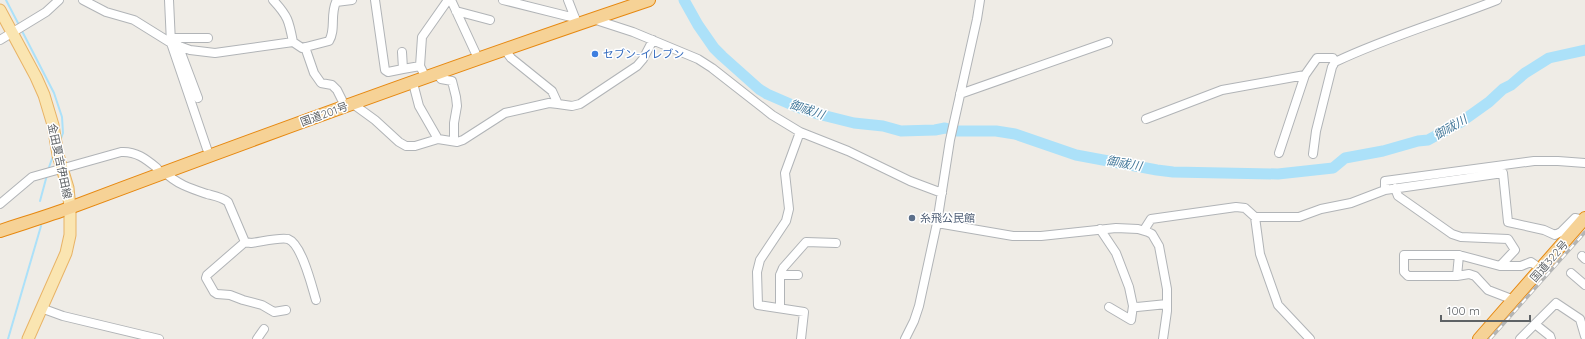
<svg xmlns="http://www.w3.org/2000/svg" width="1585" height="339" font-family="Quicksand,'Noto Sans JP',sans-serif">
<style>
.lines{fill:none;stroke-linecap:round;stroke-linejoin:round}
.stream{stroke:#ace1f9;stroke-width:2}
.river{stroke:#ace1f9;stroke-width:11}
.minor-casing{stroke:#b1b4b7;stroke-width:10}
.major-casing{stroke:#e8b366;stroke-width:13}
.highway-casing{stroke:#e68810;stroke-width:14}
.minor{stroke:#fff;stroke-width:8}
.major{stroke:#fae5b1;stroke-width:11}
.highway{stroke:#f6d296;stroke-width:12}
.rail-casing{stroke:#b4b5b5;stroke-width:3.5}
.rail{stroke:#fff;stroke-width:2;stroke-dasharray:6;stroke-linecap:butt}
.shop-dot{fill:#3f7fe0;stroke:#fff;stroke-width:1.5}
.service-dot{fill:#5c6f8a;stroke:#fff;stroke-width:1.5}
.labels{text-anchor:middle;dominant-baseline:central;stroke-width:3;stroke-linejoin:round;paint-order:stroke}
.shop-label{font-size:11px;fill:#366cbe;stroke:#fff;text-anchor:start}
.street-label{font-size:11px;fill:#5e6265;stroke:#fff}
.service-label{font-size:11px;fill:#4e5e75;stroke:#fff;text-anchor:start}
.water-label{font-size:12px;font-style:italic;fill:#43789a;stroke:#fff}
</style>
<rect width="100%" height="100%" fill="#efece6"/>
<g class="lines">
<path class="stream" d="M6,0l13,25
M21,29l33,64 8,24 1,16 -3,8
M48,170l5,-14
M40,201l7,-26
M8,339l33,-113"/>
<path class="river" d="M684,0l14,25 16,23 8,8 37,33 8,5 30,13 21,7 36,9 29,3 18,5 34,-1 10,-2 12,3h39l19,3 61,21 81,15 16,2 105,2 55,-6 12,-10 38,-7 35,-10 10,-1 33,-18 28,-20 14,-13 8,-4 14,-12 24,-15 36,-8"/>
<g class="minor-casing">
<path id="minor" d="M83,0l23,12 28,8 37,23 19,7 25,3 78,-11 9,6 27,-7c7,-11 1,-26 7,-39l16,-2
M169,0l2,43 36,106
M273,0c15,16 16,21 20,42
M375,0l10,70 3,2 15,-3
M451,0l25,54
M503,0l72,18
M568,0l7,18
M456,11l34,9
M593,19l40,13 65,27 14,9 60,47 28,17 48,19 62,30 32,12
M171,38h37
M0,40l46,-28 13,-12
M178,45l20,53
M305,47l9,26 7,10 11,2 5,5 5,10
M505,50l6,8 41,33 6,13 14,2 8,-2 57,-38 6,-7 10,-19
M402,52l1,17 17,-3
M423,72l-3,-6 2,-29 26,-37
M437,74l4,5 11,2 4,16 1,9 -3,17v18
M413,83l6,23 19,33
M960,94l148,-52
M353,104l22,16 24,22 7,4h9l23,-7 19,3 6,-2 42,-27 44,-10 9,1
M1146,119l76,-29 83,-15
M800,132l-15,41 4,36 -3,12 -26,39 -3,12 1,33 46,7 -3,27
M1279,153l26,-78 12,-17h16l2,4
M1313,154l3,-23 16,-64 3,-5c52,-25 109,-41 162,-62
M165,172c11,12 27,17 42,22 8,2 15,3 21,8l17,40 6,1c9,-1 29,-6 37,-4 14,5 24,48 28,61
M1395,188l3,8 54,38 9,3 47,2 7,11 -15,16h21l10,-4 10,7
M1385,190v-9l149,-20h24l27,2
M0,204l32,-27 89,-25c15,-1 25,7 36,16
M1255,217l5,37 18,51 32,34
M937,223l76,13h28l75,-8 22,1 10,3 4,2 7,12 8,43v22l-4,28
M1100,229l16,24 13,34 4,19 4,1 30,-3
M1144,230l7,-11 85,-12 9,1 10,9h44l22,-8 30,-6 34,-13 118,-17 5,49 36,8 11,5 6,-3 14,-14 9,2
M245,242l-38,33 -1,3 8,14 3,2 13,1 13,5 19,5 12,7 12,-2
M1582,256l3,3
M1500,266l-41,-11h-55v17l4,4h49l12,-2 6,2 13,14 26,10
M1571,273l14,12
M780,275h18
M1457,276l2,-21
M1109,307l22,13 2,-14
M41,308l22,8 96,23
M780,308v-33l3,-7 23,-26 30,1
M1535,324l15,12 1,3
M257,339l7,-10
M905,339l9,-18 5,-15 18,-83 13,-83 27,-121 3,-19
M1520,339l36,-36 24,16 5,17"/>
</g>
<g class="major-casing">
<path id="major" d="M0,10l36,67 8,18 9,30 5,30 10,33 2,20v27l-4,18 -38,86"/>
</g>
<g class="highway-casing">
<path id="highway" d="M0,231c24,-8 48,-15 72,-24 192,-72 383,-142 577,-207
M1479,339l106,-121"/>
</g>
<use href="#minor" class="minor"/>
<use href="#major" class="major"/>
<use href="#highway" class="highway"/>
<g class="rail-casing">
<path id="rail" d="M1490,339l95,-107"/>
</g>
<use href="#rail" class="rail"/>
</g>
<circle class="shop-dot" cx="595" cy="54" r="4"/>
<circle class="service-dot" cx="912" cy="218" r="4"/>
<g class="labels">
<g class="shop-label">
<text x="603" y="54">セブン-イレブン</text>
</g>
<g class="street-label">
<text transform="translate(324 114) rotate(-20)">国道201号</text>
<text transform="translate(60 161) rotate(78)">金田夏吉伊田線</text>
<text transform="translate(1549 261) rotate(-49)">国道322号</text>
</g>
<g class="service-label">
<text x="920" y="218">糸飛公民館</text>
</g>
<g class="water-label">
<text transform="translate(807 109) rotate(19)">御祓川</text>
<text transform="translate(1450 127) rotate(-30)">御祓川</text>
<text transform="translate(1124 163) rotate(10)">御祓川</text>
</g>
</g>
<path d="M1441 315v6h89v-6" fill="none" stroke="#5e6265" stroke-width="2"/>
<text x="1447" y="315" font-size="12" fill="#5e6265" stroke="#ffffff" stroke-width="3" paint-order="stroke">100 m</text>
</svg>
